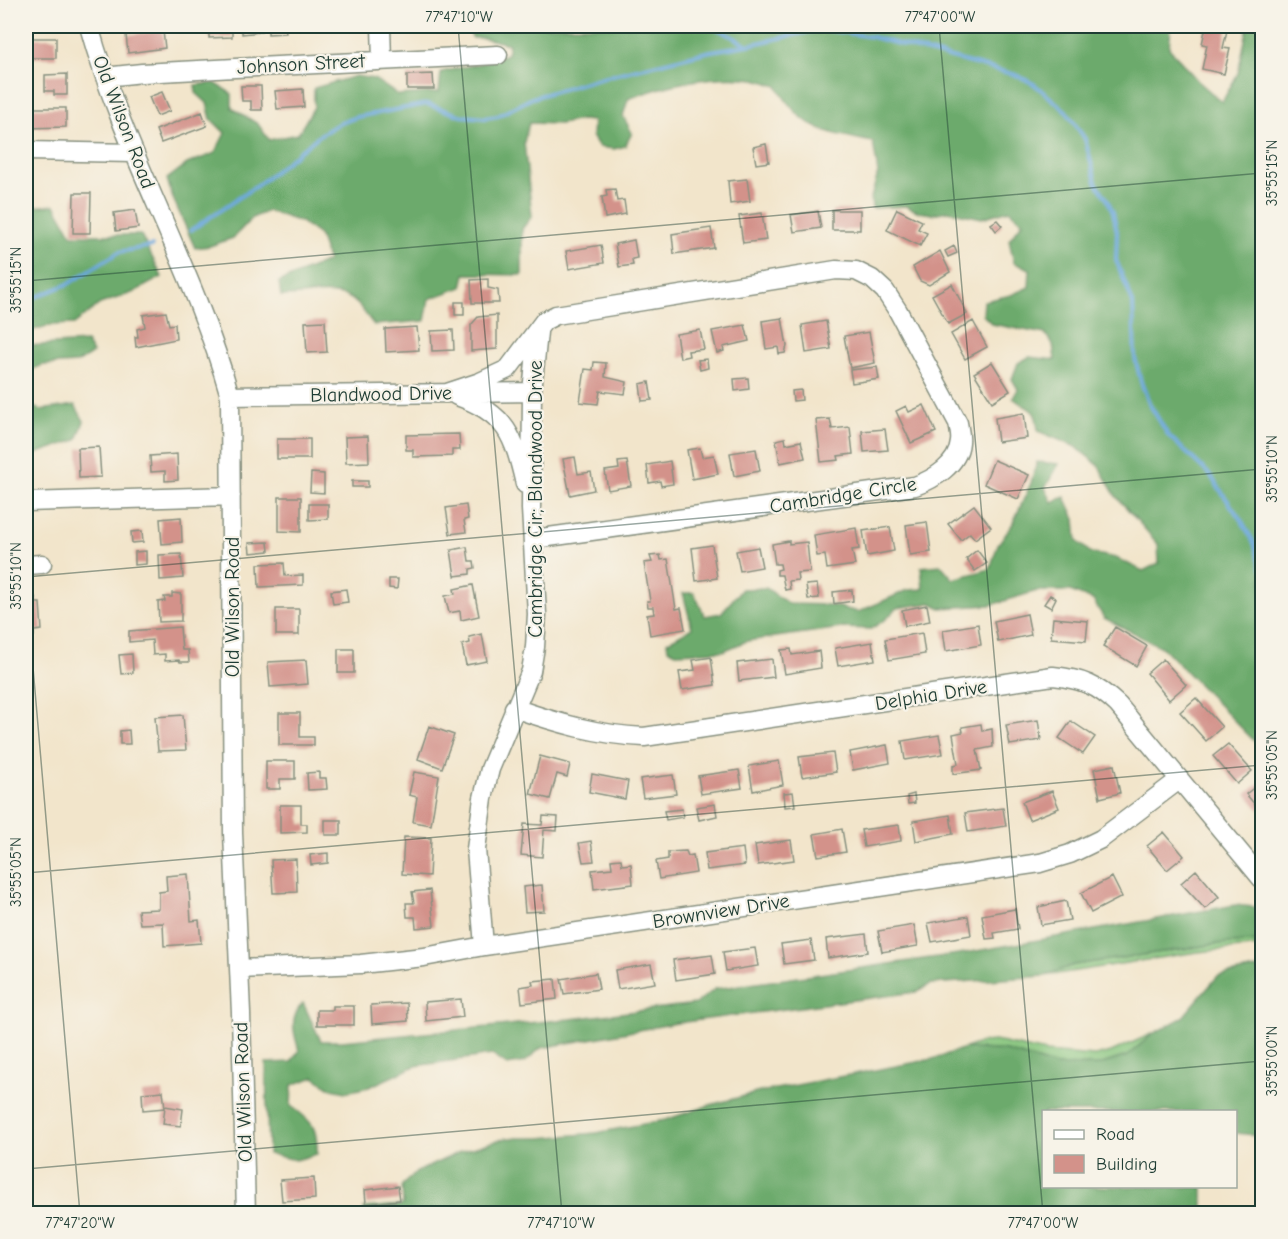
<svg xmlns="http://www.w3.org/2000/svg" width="1288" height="1239" font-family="'Comic Neue',sans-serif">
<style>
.green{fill:#86c57d;stroke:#528158;stroke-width:1.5}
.forest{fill:#6caa6c;stroke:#467450;stroke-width:1.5}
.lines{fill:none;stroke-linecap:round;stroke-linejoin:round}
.stream{stroke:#6ba7dc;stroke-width:4}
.building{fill:#d3928a}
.minor-casing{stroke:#889180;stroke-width:21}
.minor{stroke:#fff;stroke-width:18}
.ticks{fill:none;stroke:#1f3d34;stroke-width:1.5;stroke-opacity:0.45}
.labels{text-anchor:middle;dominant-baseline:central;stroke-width:4.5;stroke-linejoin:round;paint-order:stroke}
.street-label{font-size:20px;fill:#1f3d34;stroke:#f7f3e8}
.neatline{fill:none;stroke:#1f3d34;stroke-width:2}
.ticks-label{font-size:15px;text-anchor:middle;fill:#1f3d34}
</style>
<rect width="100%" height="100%" fill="#f7f3e8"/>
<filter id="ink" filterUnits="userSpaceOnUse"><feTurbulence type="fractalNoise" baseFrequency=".0167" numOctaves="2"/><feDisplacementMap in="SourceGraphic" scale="12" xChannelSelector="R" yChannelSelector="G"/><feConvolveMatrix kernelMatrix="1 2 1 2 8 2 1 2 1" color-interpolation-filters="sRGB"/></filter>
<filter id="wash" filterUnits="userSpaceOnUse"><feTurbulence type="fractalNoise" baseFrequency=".008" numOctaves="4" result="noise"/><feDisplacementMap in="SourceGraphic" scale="24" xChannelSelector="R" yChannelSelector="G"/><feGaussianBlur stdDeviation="1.35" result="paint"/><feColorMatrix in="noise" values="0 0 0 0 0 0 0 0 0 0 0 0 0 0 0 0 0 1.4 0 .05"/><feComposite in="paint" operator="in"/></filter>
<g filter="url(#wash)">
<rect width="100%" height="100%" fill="#f2e5cb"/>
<path class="green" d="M1262,941v5l-65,6 -153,24 30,-11 143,-21z
M1154,1033l-27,23 -28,9 -42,1 -51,-15 -41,-3 18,-6 12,-1 51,11 49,4 16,-4z"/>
<path class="forest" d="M466,26h705l-2,22 29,33 24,21 16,-29 10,-47h14v723l-99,-101 -59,-30 -11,-18 -23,-9h-33l-46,14 -50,3 -10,-5 -34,5 -11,11 -15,10 -30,-1 -94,13 -24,10 -47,2 -8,-4 -1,-7 25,-14 -9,-35h11l11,23 16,-3 21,-24 24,-1 23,16 42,1 27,7 50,-22 15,-1 -2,-22 20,-2 12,14 37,-10 8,-25 14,-19 19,-42 6,-21 22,2 -14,24 7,14 13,-5 10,22 2,22 14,12 25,5 27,13 16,-8 -1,-19 -43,-49 -17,-30 -22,-18 -38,-16c-2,-26 -8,-19 -25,-33l5,-9 -6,-10 6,-16 11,-6 26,3 -2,-16 -8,-10 -53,-10 -9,-9 1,-14 27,-6 18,-8 1,-18 -16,-6 -5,-23 14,-18 -14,-12 -27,8 -34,-7 -16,3 -13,-2 -13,-6 -34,2 -1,-10 7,-25 -5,-31c-48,-10 -71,-11 -96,-56 -8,-2 -15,-6 -23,-7 -40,-6 -90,6 -126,20l-5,17 9,17 -7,13 -11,3 -15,-2 -7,-11 1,-15 -12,-1 -21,4 -31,-1 -5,19 8,74 -10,13v46l-57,-1 -3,13 -33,12 -4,22 -51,4c-8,-9 -14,-22 -26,-28 -16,-7 -49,-1 -67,-1l-2,-14 49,-21 -9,-26 -18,-13 -33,-11 -16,7 -19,20 -23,8 -15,2 -23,-52 -5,-17 20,-15 28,-11 10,-20 -14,-14 -4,-16 -11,-10 -1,-8 20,-2 17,11v14l26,16 11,16 29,-6 16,-27v-19l42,-12 18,3 24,16 41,-3 2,-20 41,-9 25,-9 2,-10 -26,-6h-10z
M55,205l17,30h69l21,42 -30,16 -32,11 -26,20 -22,1 -26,7v-119l6,-6z
M86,342l7,11 -16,10 -34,2 -17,7v-26z
M26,405l15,5 34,-5 9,16 -7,19 -42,14 -9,1z
M1235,905l27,3v33l-45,3 -143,21 -30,11 -113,8 -15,8 -239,31 -136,25 -16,14 -18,3 -15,-10 -77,11 -46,21 -23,5 -14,-3 -18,-12 -22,8 -1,21c21,15 27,21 26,48l-21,6 -28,-6 -2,-91 25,-1 8,-11c-5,-19 -11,-31 4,-48l18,38h21l228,-22 125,-15 20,-15 250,-36z
M1262,968v171l-7,-4 -19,-2v-21h-192v74l159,1v26h-840l1,-5 39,-3 -1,-20 15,-13 45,-21 44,-13h34l56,-5 69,-13 45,-15 50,-13 173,-33 32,-11 41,3 51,15 42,-1 28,-9 27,-23 28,-15 36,-42z"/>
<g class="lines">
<path class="stream" d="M712,26l36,19
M191,230l68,-46 61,-49 18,-11 19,-7 70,-13 35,12 23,2 13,-2 34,-18 64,-19 115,-28 37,-6 74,-16 50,8 144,38 18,9 32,27 19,28 11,43 11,17 6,13 4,20 -1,28 17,43 2,55 6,24 9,23 18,30 42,40 33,48 11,20 8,27
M26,301l42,-17 51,-32 33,-6"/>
</g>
<g id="blocks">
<path class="building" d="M209,26h23v11l-23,1z
M242,26h19v6l-19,2z
M268,26h17l1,7 -18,1z
M1206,26h22l-5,22 7,1 -6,25 -22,-5 5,-24 -5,-1z
M163,31l2,17 -37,5 -2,-18z
M31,38h25v20h-25z
M67,74v21h-13v-4h-9v-16z
M433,74l1,15h-27v-14z
M241,86h20l1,24h-11v-9h-9z
M303,89l1,18 -27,2 -2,-18z
M162,92l8,19 -13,5 -8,-19z
M27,108h39v19l-39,1z
M202,112l5,14 -46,17 -5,-13z
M766,144l3,18 -13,2 -3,-17z
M747,179l3,22 -20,3 -2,-23z
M615,189l2,12 7,-1 2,14 -21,4 -3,-21 5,-1 -1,-6z
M74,193h17l-1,40h-17z
M897,209l25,12 -4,8 9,4 -7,13 -33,-16z
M135,210l3,18 -22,3 -2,-18z
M832,210h28v20h-28z
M818,211l3,17 -27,4 -3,-17z
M762,213l4,27 -23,3 -4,-27z
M997,220l5,6 -6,5 -5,-7z
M711,228l3,20 -40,6 -2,-20z
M634,240l3,18 -5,1 1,6 -14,2 -4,-23z
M601,245l3,18 -35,6 -3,-18z
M954,246l3,7 -9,4 -3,-6z
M940,251l10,21 -21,13 -9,-4 -7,-14z
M488,279v9l10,2 1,13h-27l-1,-23z
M952,284l15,30 -19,10 -16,-29z
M455,302h9v13h-9z
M166,312l3,13 6,-1 1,15 -40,8 -1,-10h3l-1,-8 8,-2 -2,-12z
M497,315v34l-26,2v-26l7,-8z
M782,318l5,28 -2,7 -6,1 -1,-7 -12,2 -4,-28z
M325,321l2,31 -20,1 -2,-31z
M826,321l5,28 -25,4 -4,-28z
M973,321l14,26 -22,12 -14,-25z
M745,325l4,16 -26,6 1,4 -7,2 -5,-22z
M417,327l2,23 -33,2 -1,-23z
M453,330l1,20 -22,1 -1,-20z
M700,330l4,19 -16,2 1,5 -9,2 -4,-24z
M869,332l6,31 -25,5 -6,-32z
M707,359l1,9 -8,2 -2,-10z
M594,362l12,1 -1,14 22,5 -2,12 -25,-3 -2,13 -18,-2 5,-33 8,1z
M992,362l18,29 -18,11 -18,-29z
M877,367l2,12 -27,4 -2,-13z
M748,378l1,11 -14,2 -1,-12z
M649,382l3,18 -10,1 -2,-17z
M801,390l1,10 -9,1 -1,-10z
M924,405l12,27 -25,11 -15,-32 10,-5 3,6z
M1024,413l3,25 -29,4 -3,-24z
M830,419l2,10 18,-2 3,27 -15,2 1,4 -18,2 -5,-42z
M885,429l3,21 -24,2 -2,-21z
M459,434l1,16h-8v6l-39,1v-7h-7v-15z
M368,436l1,26 -23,1 -1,-26z
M785,438l1,6 15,-3 4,17 -25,5 -4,-23z
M277,439h33v20h-33z
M99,447l2,30 -22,1 -1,-30z
M700,448l2,9 12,-2 4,19 -26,5 -5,-29z
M756,449l4,22 -26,5 -4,-23z
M177,454l1,26 -13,1v-10l-14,1 -1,-16z
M575,457l3,17 13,-2 3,18 -24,5 -7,-36z
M29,460l1,18h-4v-17z
M994,460l35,15 -11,24 -34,-15z
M627,461l4,25 -23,4 -3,-19 14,-2 -1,-7z
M670,461l3,23 -12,2 -1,-5 -11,2 -2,-18z
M311,473l13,1v19l-14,-1z
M352,481h16v6h-16z
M279,497h22v35l-22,-1z
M309,504h19v15l-19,1z
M466,505l2,14 -4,1 2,12 -16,2 -4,-26z
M974,505l17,22 -16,12 -5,-6 -9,7 -13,-16z
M181,517l1,25 -20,2 -2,-25z
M927,522l4,30 -21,3 -4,-30z
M890,527l4,24 -27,5 -4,-25z
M856,528l3,21 -7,1 3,15 -28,4 -2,-14 -8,1 -3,-21z
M142,531l1,11 -11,1 -1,-11z
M789,541v3l18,-2 3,30 -13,1 1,7 -9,1 1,8 -5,1 -3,-15h-5v-5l4,-1 -1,-5h-5l-3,-20z
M268,542l1,9 -19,2 -1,-10z
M712,545l5,33 -21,3 -4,-33z
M467,547l2,14h5l1,7 -5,1v5l-15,2 -4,-26z
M758,547l4,20 -22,4 -4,-20z
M977,550l10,13 -12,8 -9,-12z
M146,551v13l-11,1v-13z
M181,554l2,24 -23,2 -1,-25z
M660,555l1,5 7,-1 8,50 5,-1 4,21 -35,6 -3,-20 7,-1 -1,-7h-5l-1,-6h3l-6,-38 8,-1 -2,-6z
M284,563l1,13 18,-1v10l-44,2 -1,-23z
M389,579h9l-1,10 -8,-1z
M817,584l2,14 -11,1 -2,-14z
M473,585l6,31 -18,4 -1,-9 -11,2 -4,-17 10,-2 -1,-5z
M346,589l2,13 -15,2 -2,-13z
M852,590l1,11 -19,3 -1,-12z
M172,593l9,1v27l-22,1 -1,-20 7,-1 -1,-4h8z
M1050,595l6,3 -5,10 -7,-4z
M35,597l1,6h4l2,27 -8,1v5h-8v-38z
M927,605l3,16 -25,5 -3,-16z
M276,609h23v26h-23z
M1027,614l4,21 -33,7 -4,-21z
M1053,618l35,3 -2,20 -35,-3z
M978,624l3,21 -35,6 -3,-21z
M180,627l2,23h6l1,12h-9l-1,-2 -14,1v-7l-12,1 -1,-15 -23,2v-11z
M1115,627l32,19 -11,20 -33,-20z
M922,633l3,21 -36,6 -4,-21z
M482,634l5,27 -21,4 -4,-20 8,-2 -1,-6z
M872,642l3,18 -37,6 -3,-18z
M338,649h16v24h-16z
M791,649l1,6 27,-4 2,17 -36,6 -4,-24z
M132,654l1,19 -12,1 -2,-19z
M711,657l4,28 -33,5 -3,-18 16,-2 -2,-10z
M772,659l2,18 -35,4 -2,-18z
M1163,659l23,26 -17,15 -22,-27z
M306,660l2,24 -38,3 -2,-25z
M1196,698l26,29 -16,14 -26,-29z
M279,713h21v24h14v8h-35z
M183,715l3,35 -28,1 -3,-34z
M1038,720l3,20 -31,5 -4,-20z
M1071,721l24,16 -12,17 -24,-16z
M981,724l1,7 10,-2 1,18 -16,3 4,20 -28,4v-9l5,-1 -5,-30 10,-2 -1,-5z
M429,726l25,9 -12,33 -24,-9z
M129,730l1,14h-10v-13z
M939,735l4,19 -38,6 -3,-19z
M1228,744l24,27 -15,13 -24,-28z
M887,745l3,18 -37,7 -3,-18z
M833,753l3,19 -34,5 -3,-20z
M540,756l30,8 -3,13 -10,-3 -7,25 -20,-5z
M266,761h29v18h-15v10h-14z
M779,761l4,24 -30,6 -4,-25z
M1114,765l6,28 -20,5 -6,-29z
M739,770l3,18 -41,6 -3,-18z
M319,772v6h7l1,11 -19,1 -1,-17z
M414,772l25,4 -8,49 -18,-3 4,-25 -8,-2z
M592,774l36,7 -3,18 -36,-7z
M673,775l3,19 -33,4 -3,-19z
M1262,781v32l-16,-19z
M1052,791l7,17 -30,12 -7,-18z
M793,792l2,14 -10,1 -1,-14z
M914,794l1,9 -7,1 -1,-8z
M715,804l2,12 -18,4 -3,-13z
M280,805h21v19h6v8l-27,1z
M1003,808l3,18 -38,6 -3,-19z
M682,809l1,8 -17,3 -2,-9z
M950,815l3,19 -37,7 -3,-20z
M543,816l15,1 -1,14 -13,-1 -2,27 -21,-2 3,-31 18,1z
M325,820h16v15h-16z
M899,825l2,16 -37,6 -3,-17z
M842,829l4,23 -28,4 -4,-22z
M1164,832l20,24 -17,14 -20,-24z
M404,837l27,1 -2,38 -27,-2z
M791,840l3,20 -36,5 -3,-20z
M591,841l3,20 -11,1 -4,-19z
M743,848l2,17 -38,5 -2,-17z
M686,851l2,5 5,-1 3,18 -37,6 -3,-18 12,-2v-7z
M328,853v10l-17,2 -1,-10z
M296,859l1,33 -24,1 -2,-33z
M621,859l1,6 9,-1 2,20 -39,5 -2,-19 20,-2 -1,-8z
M1196,870l23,27 -14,12 -24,-26z
M188,874l3,47 8,-1 2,23 -37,3 -1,-23 -23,1 -2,-14 21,-1v-17l8,-1 -1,-15z
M1112,877l10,20 -31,16 -10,-20z
M542,885l2,26 -19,1 -2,-25z
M430,890l4,36 -18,2 -1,-11h-8l-1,-14h8l-2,-11z
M1066,901l4,19 -29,5 -3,-18z
M1015,909l3,20 -24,4 1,5 -9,1 -4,-24z
M968,916l3,19 -39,7 -4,-19z
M914,925l4,21 -36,6 -4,-21z
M866,934l2,18 -40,6 -2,-19z
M811,940l3,20 -30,4 -3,-20z
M755,948l3,18 -32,5 -3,-19z
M712,955l3,19 -39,6 -3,-20z
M651,964l4,19 -37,6 -3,-19z
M596,973l3,16 -35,5 -3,-15z
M555,979l2,20 -35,4 -2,-16 13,-2 -1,-4z
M461,999l2,18 -37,4 -1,-19z
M407,1003l1,18 -36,3 -1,-19z
M333,1006h21v19h-37v-15h16z
M163,1091l2,17 -22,2 -1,-17z
M165,1106l18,3 -2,17 -18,-2z
M314,1178l1,21 -33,2 -2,-21z
M398,1186l2,14 -34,4 -1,-14z"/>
</g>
</g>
<g filter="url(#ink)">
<use href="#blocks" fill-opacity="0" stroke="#889180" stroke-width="1.5"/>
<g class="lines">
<g class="minor-casing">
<path id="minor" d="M89,26c35,127 105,242 141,370l3,437 8,180 5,201
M381,26l1,34
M105,77l37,-4 93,-5 263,-13
M26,151l108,2
M447,393l33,-11 28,-13 36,-48 12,-6 280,-45 20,1 16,8 13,12 13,20 60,112c1,6 3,13 2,19 -2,23 -26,37 -45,44l-381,53
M230,396l302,-4
M457,396c50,17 57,41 68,88
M26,502l205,-6
M26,565l16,-1
M514,708c43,15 84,27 130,29l409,-61c29,3 44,9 65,29l144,174
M484,946l-8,-97 7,-51 7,-29 41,-98 4,-24 2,-33 -6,-105 1,-117 6,-60
M239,969l122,-5 63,-7 60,-11 556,-83 30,-9 31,-15 78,-59"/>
</g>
<use href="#minor" class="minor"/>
</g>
</g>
<path class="ticks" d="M458,26l104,1188M939,26l104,1188M26,281l1236,-108M26,577l1236,-108M26,586l54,628M26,873l1236,-108M26,1169l1236,-108"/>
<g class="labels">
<g class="street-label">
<text transform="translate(301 64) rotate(-3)">Johnson Street</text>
<text transform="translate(124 122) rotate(69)">Old Wilson Road</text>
<text transform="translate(381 394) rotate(-1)">Blandwood Drive</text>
<text transform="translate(843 495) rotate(-9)">Cambridge Circle</text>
<text transform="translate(535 499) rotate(-90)">Cambridge Cir; Blandwood Drive</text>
<text transform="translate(232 607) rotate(-90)">Old Wilson Road</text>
<text transform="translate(931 695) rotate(-9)">Delphia Drive</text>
<text transform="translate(721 911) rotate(-9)">Brownview Drive</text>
<text transform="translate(243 1092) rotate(-92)">Old Wilson Road</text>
</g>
</g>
<rect width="1288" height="1239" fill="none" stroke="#f7f3e8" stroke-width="66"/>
<rect x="1042" y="1110" width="195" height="78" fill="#f7f3e8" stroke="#a1aaa0" stroke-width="1.5"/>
<rect x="1054" y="1130" width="30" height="9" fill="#ffffff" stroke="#a1aaa0" stroke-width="1.5"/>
<text x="1096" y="1140" font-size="18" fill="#1f3d34">Road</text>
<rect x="1054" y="1155" width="30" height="18" fill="#d3928a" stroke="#a1aaa0" stroke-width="1.5"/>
<text x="1096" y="1170" font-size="18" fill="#1f3d34">Building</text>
<rect x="33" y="33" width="1222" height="1173" class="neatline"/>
<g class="ticks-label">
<text x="459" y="22">77°47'10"W</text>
<text x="940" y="22">77°47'00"W</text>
<text transform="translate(1272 173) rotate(-90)" y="5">35°55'15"N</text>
<text transform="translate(16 280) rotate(-90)" y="5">35°55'15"N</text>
<text transform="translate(1272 469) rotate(-90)" y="5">35°55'10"N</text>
<text transform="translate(16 576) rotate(-90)" y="5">35°55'10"N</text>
<text transform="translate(1272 765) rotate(-90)" y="5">35°55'05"N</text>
<text transform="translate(16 872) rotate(-90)" y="5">35°55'05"N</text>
<text transform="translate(1272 1061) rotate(-90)" y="5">35°55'00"N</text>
<text x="80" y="1228">77°47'20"W</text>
<text x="561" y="1228">77°47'10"W</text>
<text x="1043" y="1228">77°47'00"W</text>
</g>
</svg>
